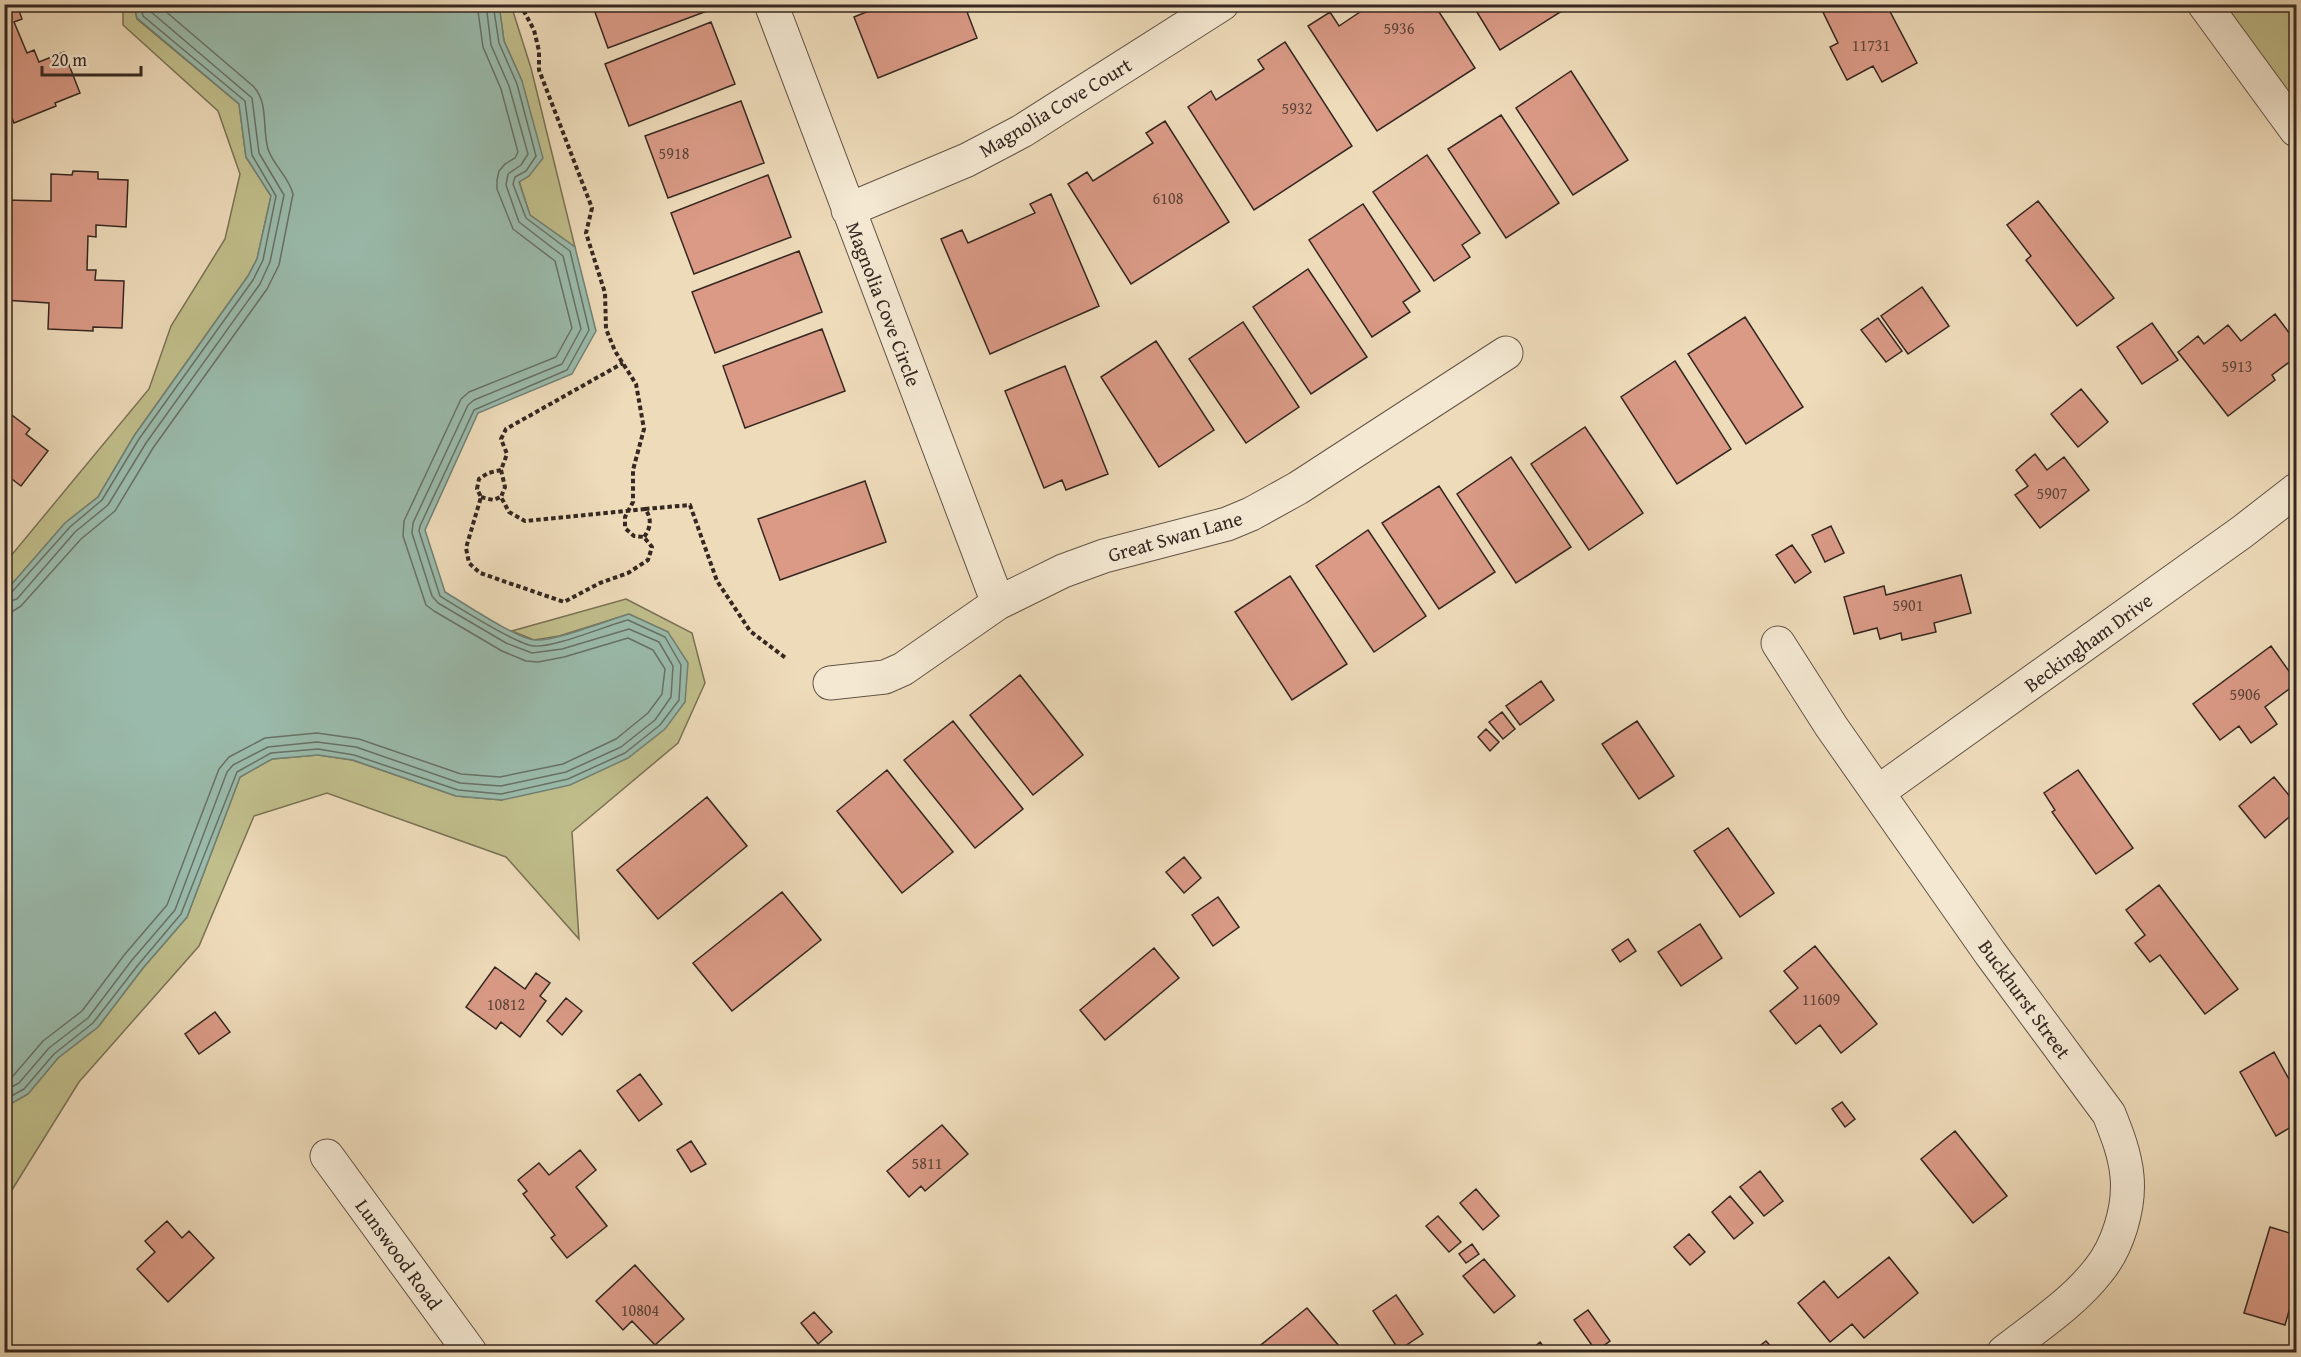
<svg xmlns="http://www.w3.org/2000/svg" width="2301" height="1357" font-family="'Gentium Book Plus',serif">
<style>
.green{fill:#c0be8b;stroke:#7a7256;stroke-width:1.5}
.water{fill:#9abbac;stroke:#728074;stroke-width:1.5}
.lines{fill:none;stroke-linecap:round;stroke-linejoin:round}
.shore{stroke:#687166;stroke-width:1.5}
.building{fill:#da9a86;stroke:#352721;stroke-width:1.5}
.minor-casing{stroke:#635447;stroke-width:35}
.tertiary-casing{stroke:#635447;stroke-width:35}
.path{stroke:#352721;stroke-width:4;stroke-dasharray:4.5 3;stroke-linecap:butt}
.minor{stroke:#f4e8d2;stroke-width:33}
.tertiary{stroke:#f4e8d2;stroke-width:33}
.labels{text-anchor:middle;dominant-baseline:central;stroke-width:5;stroke-linejoin:round;paint-order:stroke}
.number-label{font-size:16px;fill:#5e443a}
.street-label{font-size:20px;fill:#352721;stroke:#f4e8d2}
</style>
<rect width="100%" height="100%" fill="#eedbba"/>
<filter id="stains"><feTurbulence type="fractalNoise" baseFrequency=".00333" numOctaves="4"/><feColorMatrix values="0 0 0 0 .2 0 0 0 0 .09 0 0 0 0 .02 0 0 0 .5 -.17"/></filter>
<radialGradient id="worn" r=".72"><stop offset=".6" stop-color="#630" stop-opacity="0"/><stop offset="1" stop-color="#630" stop-opacity=".3"/></radialGradient>
<path class="green" d="M123,5h11l3,14 102,85 7,53 25,39 -14,63 -9,17 -114,160 -36,61 -33,26 -60,69v-29l144,-174 22,-63 54,-87 15,-65 -22,-63 -95,-86z
M499,5h12l20,63 44,179 -45,-32 -11,-34 10,-5 -7,-95 -18,-40z
M2222,5h74v103z
M626,599l66,34 13,50 -27,60 -106,89 7,107 -73,-82 -179,-64 -73,23 -55,130 -120,136 -74,119v-94l23,-13 30,-36 40,-31 45,-59 44,-51 53,-140 32,-18 46,-4 34,5 104,36 46,4 166,-168 -39,-18 -70,22 -25,4 -22,-9z"/>
<path class="water" d="M134,5h365l5,36 18,40 21,77 -14,18 -10,6 11,33 45,32 21,84 -24,43 -94,39 -53,117 20,62c17,10 72,47 90,48 17,2 74,-20 94,-26l39,18 20,31 -3,39 -20,27 -37,29 -58,27 -68,15 -46,-4 -103,-36 -35,-5 -46,4 -32,18 -53,140 -44,51 -45,59 -40,31 -30,36 -23,13v-515l60,-69 33,-26 36,-61 114,-160 9,-17 14,-63 -25,-39 -7,-53 -102,-86z"/>
<g class="lines">
<path class="shore" d="M4,595l7,-2 59,-66 32,-27 37,-61 114,-159 10,-20 13,-64 -24,-41 -7,-54 -102,-85 -3,-12
M4,603l13,-4 58,-67 33,-27 38,-62 114,-159 10,-22 14,-67 -25,-42 -7,-55 -102,-87 -2,-7
M4,612l9,-1 8,-5 60,-67 34,-28 38,-63 114,-159 12,-24 14,-71c-4,-17 -20,-29 -25,-45 -6,-20 1,-47 -15,-63l-96,-82
M4,1081l9,-5 30,-35 39,-30 43,-57 42,-49 52,-136 10,-12 36,-19 52,-5 42,6 102,35 39,3 63,-13 53,-25 32,-26 14,-19 3,-25 -12,-19 -25,-12 -64,19 -26,5 -12,-1 -24,-10 -68,-40 -8,-6 -23,-69 1,-15 57,-122 8,-7 87,-35 16,-29 -17,-67 -42,-32 -16,-40v-9l2,-9 6,-7 10,-6 3,-6 -17,-63 -18,-42 -6,-43
M4,1091l15,-8 30,-35 39,-30 44,-58 43,-50 52,-138 6,-7 35,-18 49,-5 39,5 104,36 41,3 65,-14 55,-25 34,-27 16,-23 2,-31 -14,-24 -30,-13 -67,20 -30,4 -26,-10 -68,-40 -6,-7 -20,-63 1,-10 55,-118 6,-5 88,-36 19,-35 -18,-73 -44,-34 -13,-37 2,-11 13,-9 7,-11 -19,-68 -18,-41 -5,-41
M4,1100l20,-11 30,-35 39,-31 45,-58 43,-51 56,-142 34,-19 47,-4 36,6 104,35 43,4 67,-15 57,-26 35,-28 19,-25 2,-35 -16,-28 -37,-17c-23,6 -74,28 -94,26 -16,-1 -78,-40 -94,-50l-21,-65 1,-5 54,-116 93,-40 22,-40 -19,-79 -44,-33 -13,-34 2,-7 11,-6 10,-15 -19,-72 -18,-41 -6,-39"/>
</g>
<path class="building" d="M4,4h24l-10,4 4,11 -8,3 13,31 7,-3 5,12 25,-10 16,41 -25,10 1,3 -42,17 -10,-23z
M592,4h113l2,7 -99,37z
M886,4h78l13,34 -99,40 -24,-61z
M1372,4h62l41,64 -98,63 -69,-105 22,-14 9,14z
M1472,4h101l-73,46z
M1819,4h67l31,59 -35,19 -9,-16 -26,14 -17,-33 8,-4z
M711,22l24,62 -106,42 -24,-62z
M1285,42l67,104 -98,64 -66,-103 23,-16 5,9 48,-31 -6,-9z
M1571,71l57,89 -55,35 -57,-87z
M741,101l23,62 -96,35 -23,-62z
M1501,115l58,88 -53,35 -58,-89z
M1165,121l64,101 -98,62 -63,-100 19,-12 6,9 60,-38 -7,-10z
M1427,155l53,78 -18,12 8,12 -36,24 -61,-89z
M73,171l25,1v7l30,1 -2,47 -30,-2v12l-8,-1 -1,34h9l-1,10 29,1 -2,47 -29,-1v4l-45,-2 1,-26 -45,-3v-100l47,1v-27l21,1z
M768,175l23,62 -97,37 -23,-61z
M1051,194l48,112 -109,48 -49,-115 21,-9 6,13 67,-30 -5,-9z
M2038,201l76,97 -37,28 -51,-66 5,-4 -24,-31z
M1363,204l57,87 -17,11 7,10 -38,25 -63,-97z
M799,251l23,61 -107,41 -23,-61z
M1308,269l59,88 -56,37 -58,-87z
M1922,287l27,39 -41,28 -27,-38z
M2275,314l21,28v15l-24,18 3,5 -47,36 -50,-64 20,-16 6,8 24,-19 13,16z
M1745,317l58,90 -57,37 -58,-90z
M1878,318l24,33 -16,11 -25,-32z
M1243,322l56,85 -53,36 -57,-84z
M2152,323l26,37 -36,24 -25,-37z
M822,329l23,62 -100,37 -22,-62z
M1156,341l58,89 -55,37 -58,-90z
M1675,361l56,88 -54,35 -56,-87z
M1065,366l43,108 -42,16 -4,-10 -18,8 -39,-97z
M2081,389l27,33 -30,25 -27,-33z
M4,409l26,20 -4,5 22,17 -27,35 -17,-13z
M1585,427l58,86 -54,37 -58,-86z
M2035,454l12,16 17,-13 25,33 -49,38 -25,-33 13,-9 -12,-16z
M1511,457l60,90 -55,36 -59,-89z
M865,481l21,61 -106,38 -22,-61z
M1439,486l56,86 -56,37 -57,-86z
M1831,526l13,27 -19,9 -13,-27z
M1368,530l58,86 -52,36 -58,-86z
M1792,545l19,27 -16,11 -19,-28z
M1961,575l10,38 -37,10 2,9 -34,8 -1,-7 -21,6 -3,-11 -23,6 -10,-37 40,-11 2,9z
M1290,576l57,88 -55,36 -57,-88z
M2271,646l25,35v3l-31,23 12,17 -26,19 -12,-17 -19,14 -27,-36z
M1020,675l63,80 -50,40 -63,-80z
M1541,681l13,19 -34,25 -14,-19z
M1502,712l13,17 -12,10 -14,-17z
M953,721l70,88 -48,39 -71,-88z
M1637,721l37,55 -35,23 -37,-55z
M1486,729l13,13 -9,9 -12,-14z
M887,770l66,82 -51,41 -65,-82z
M2078,770l55,78 -37,26 -44,-62 3,-2 -11,-17z
M2274,777l22,27v7l-31,27 -26,-32z
M707,797l40,49 -89,73 -41,-49z
M1728,828l46,65 -34,24 -46,-66z
M1184,857l17,21 -17,15 -18,-21z
M2159,885l79,104 -33,25 -45,-59 -10,7 -15,-19 10,-8 -19,-25z
M782,892l39,48 -89,71 -39,-48z
M1218,897l21,30 -26,19 -21,-31z
M1700,924l22,34 -41,28 -23,-34z
M1628,939l8,12 -16,11 -8,-12z
M1815,946l62,78 -36,29 -21,-28 -24,19 -26,-33 28,-23 -14,-17z
M1154,948l25,30 -74,62 -25,-30z
M495,967l30,22 11,-16 14,10 -10,13 6,5 -26,36 -19,-15 -5,7 -30,-22z
M566,998l16,13 -20,24 -15,-14z
M215,1012l15,20 -31,22 -14,-20z
M2274,1052l22,40v32l-20,12 -36,-64z
M640,1074l22,30 -23,17 -22,-30z
M1842,1102l13,17 -10,8 -13,-18z
M942,1125l26,29 -43,37 -4,-5 -12,11 -22,-26z
M1955,1131l52,65 -34,27 -52,-64z
M691,1141l15,23 -15,8 -14,-22z
M580,1150l16,20 -20,17 31,39 -40,32 -16,-20 4,-3 -32,-41 4,-3 -9,-11 21,-17 10,12z
M1760,1171l23,30 -19,15 -24,-29z
M1476,1189l23,27 -16,14 -23,-27z
M1730,1196l23,27 -19,16 -22,-27z
M1438,1216l23,26 -12,10 -23,-26z
M167,1221l15,17 7,-7 25,27 -46,44 -31,-33 18,-17 -10,-11z
M2270,1227l26,8v52l-11,38 -41,-12z
M1689,1234l16,18 -15,13 -16,-18z
M1472,1244l7,10 -13,9 -7,-9z
M1889,1257l29,36 -54,45 -12,-14 -22,18 -32,-39 26,-22 14,17z
M1484,1259l31,37 -21,17 -31,-37z
M635,1265l49,54 -29,26 -23,-24 -9,9 -27,-29z
M1396,1295l27,39 -24,16 -26,-39z
M1307,1308l32,38 -8,6h-79z
M1588,1310l22,31 -14,10 -22,-31z
M814,1312l18,20 -14,12 -17,-21z
M1766,1341l10,11h-24z
M1540,1342l8,10h-13l-3,-3z"/>
<g class="lines">
<g class="minor-casing">
<path id="minor" d="M771,4l227,599
M848,210l119,-50 55,-29 200,-127
M1778,643l53,83 159,227 119,161c8,20 16,40 18,62 3,31 -9,71 -29,95 -25,32 -62,56 -94,81
M830,683l55,-6 18,-8 95,-66 65,-32 41,-15 123,-32 24,-10 47,-26 208,-135
M1878,792l364,-260 54,-42
M327,1156l143,196"/>
</g>
<g class="tertiary-casing">
<path id="tertiary" d="M2204,4l92,126"/>
</g>
<path class="path" d="M520,4l14,26 5,21v19l53,138 -6,25 19,60 1,36 9,22 21,33 8,45 -11,41v32l-8,15v11l9,8 10,1 8,10 -4,13 -20,13 -28,10 -36,19 -84,-29 -11,-10 -3,-15 15,-51 -4,-8 2,-10 9,-6 13,-3 6,-16 -6,-15 5,-10 117,-66
M501,470l4,17 -4,10
M481,497l12,3 8,-3 8,15 16,9 120,-12c7,9 6,19 -1,28
M645,509l45,-4 27,76 33,50 37,28"/>
<use href="#minor" class="minor"/>
<use href="#tertiary" class="tertiary"/>
</g>
<g class="labels">
<g class="number-label">
<text x="1399" y="28">5936</text>
<text x="1871" y="45">11731</text>
<text x="1297" y="108">5932</text>
<text x="674" y="153">5918</text>
<text x="1168" y="198">6108</text>
<text x="2237" y="366">5913</text>
<text x="2052" y="493">5907</text>
<text x="1908" y="605">5901</text>
<text x="2245" y="694">5906</text>
<text x="1821" y="999">11609</text>
<text x="506" y="1004">10812</text>
<text x="927" y="1163">5811</text>
<text x="640" y="1310">10804</text>
</g>
<g class="street-label">
<text transform="translate(1055 107) rotate(-31)">Magnolia Cove Court</text>
<text transform="translate(884 304) rotate(69)">Magnolia Cove Circle</text>
<text transform="translate(1175 536) rotate(-16)">Great Swan Lane</text>
<text transform="translate(2088 642) rotate(-36)">Beckingham Drive</text>
<text transform="translate(2025 999) rotate(54)">Buckhurst Street</text>
<text transform="translate(399 1254) rotate(54)">Lunswood Road</text>
</g>
</g>
<rect width="2301" height="1357" fill="none" stroke="#eedbba" stroke-width="24"/>
<rect x="6" y="6" width="2289" height="1345" fill="none" stroke="#352721" stroke-width="3"/>
<rect x="12" y="12" width="2277" height="1333" fill="none" stroke="#352721" stroke-width="1.5"/>
<path d="M42 66v9h99v-9" fill="none" stroke="#352721" stroke-width="3"/>
<text x="51" y="66" font-size="18" fill="#352721" stroke="#f4e8d2" stroke-width="4.5" paint-order="stroke">20 m</text>
<rect width="100%" height="100%" filter="url(#stains)"/>
<rect width="100%" height="100%" fill="url(#worn)"/>
</svg>
